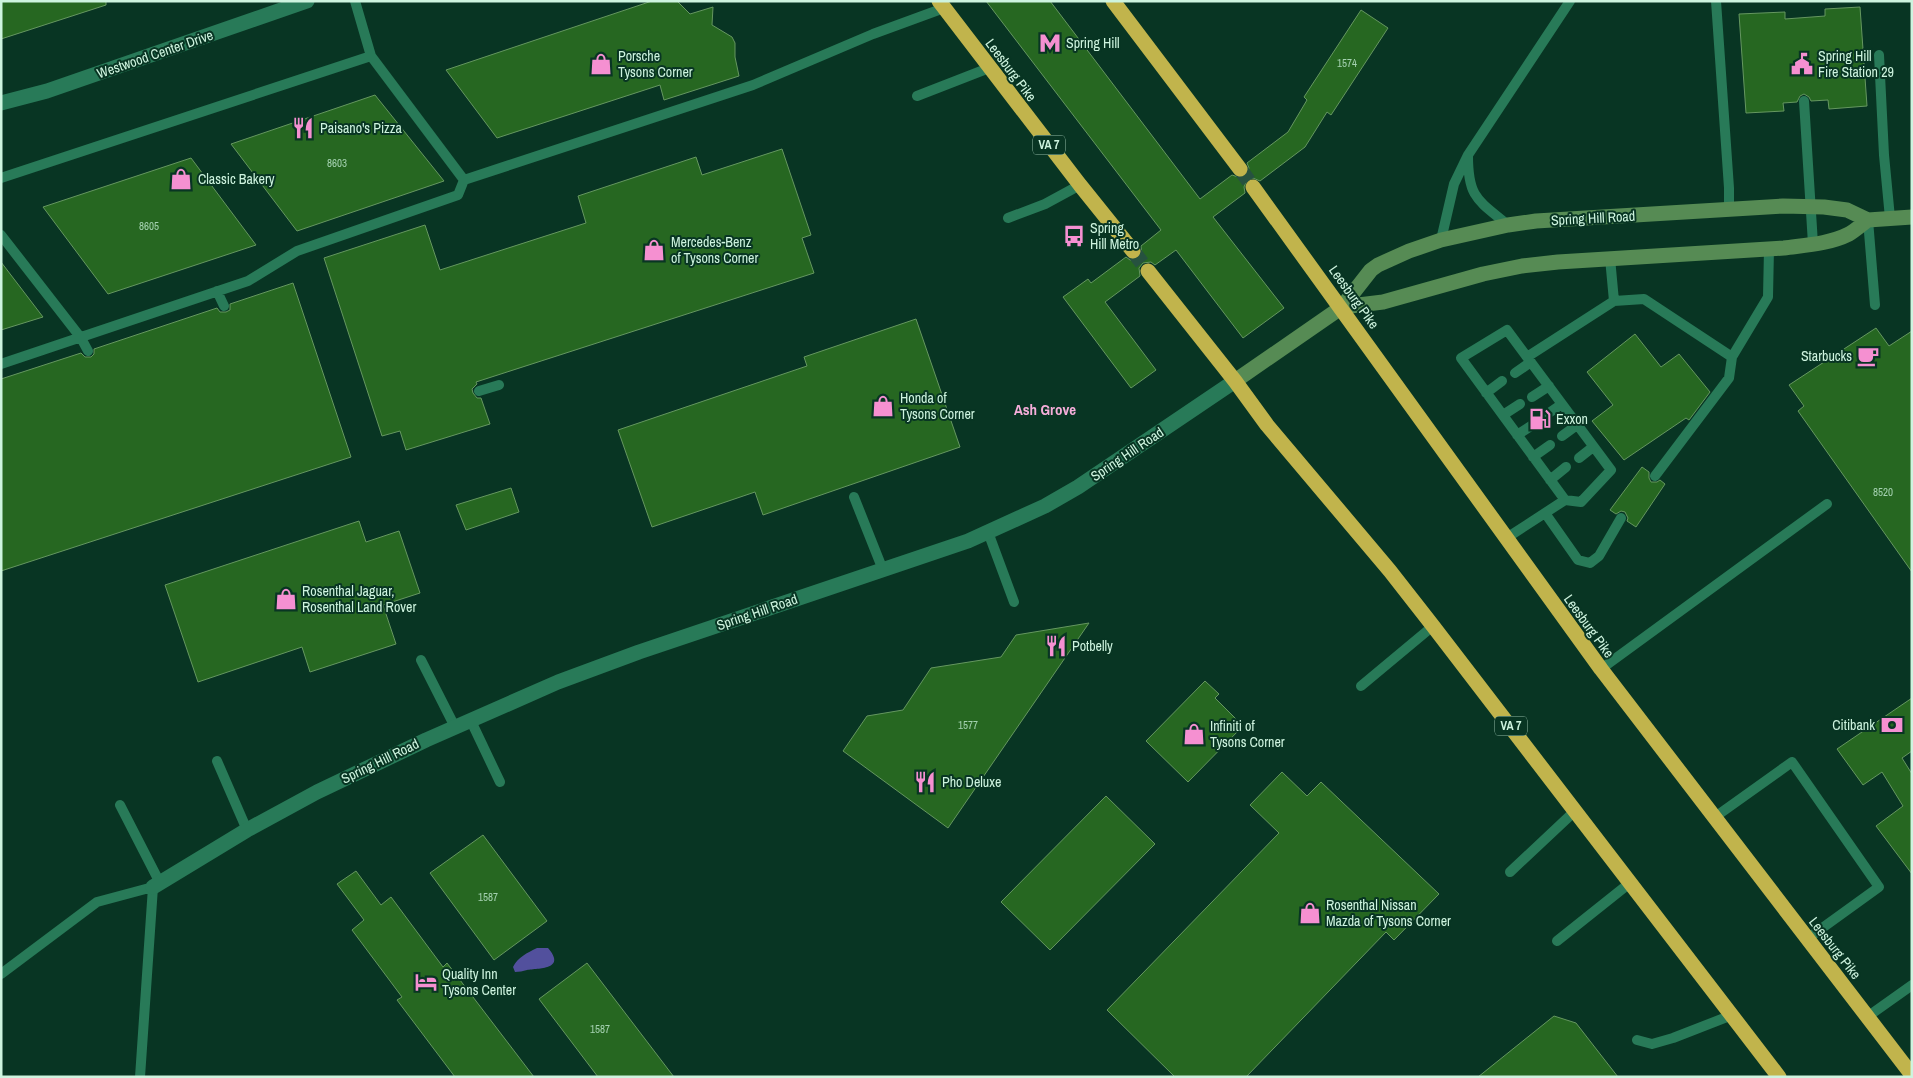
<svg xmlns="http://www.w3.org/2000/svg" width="1913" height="1078" font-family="'Archivo Narrow',sans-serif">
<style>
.water{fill:#52509d}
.building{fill:#266721;stroke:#659760}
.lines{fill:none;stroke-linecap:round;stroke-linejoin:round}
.highway-tunnel{stroke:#26523f;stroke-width:15;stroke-dasharray:15 8;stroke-linecap:butt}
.lane{stroke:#287a58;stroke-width:10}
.street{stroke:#287a58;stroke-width:15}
.secondary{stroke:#568b54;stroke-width:15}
.highway{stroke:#c1b44c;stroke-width:15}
.labels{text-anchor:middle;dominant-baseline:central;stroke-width:4;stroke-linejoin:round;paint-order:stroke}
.number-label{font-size:11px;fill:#a4d1b0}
.shield{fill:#083523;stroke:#93bba7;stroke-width:1}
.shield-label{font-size:12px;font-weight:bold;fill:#cef4df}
.poi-label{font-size:14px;fill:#cef4df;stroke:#083523;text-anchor:start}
.street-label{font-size:14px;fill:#cef4df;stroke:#083523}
.neighbourhood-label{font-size:15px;font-weight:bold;fill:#f6aeda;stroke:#083523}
</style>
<rect width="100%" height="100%" fill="#083523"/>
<path class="water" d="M537,948h11c19,22 -10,20 -21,22 -4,1 -8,2 -12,2l-2,-5c5,-10 14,-14 24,-19z"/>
<path class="building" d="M1,1h105v4l-105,34z
M652,1h25l13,13 23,-7 -1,18 20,12 3,6v14l4,19 -75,24 -4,-15 -163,53 -51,-68z
M986,1h64l150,198 32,-24 9,3 5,-2 3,-8 -2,-5 41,-31 19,-32 -3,-3 57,-87 27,18 -57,87 -4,-3 -22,35 -45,34 -7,-3 -6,2 -3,7 1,6 -32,24 71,91 -41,30 -67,-88 -21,15 -4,-3 -8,1 -4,5 1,8 -35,26 51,68 -25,18 -68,-91 25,-18 3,4 35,-26 4,3 8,-1 4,-5 -1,-8 20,-16z
M1860,7l7,99 -38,3 -1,-9 -17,1 -2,-4 -5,-3 -4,2 -3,6 -14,1 1,8 -38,2 -7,-99 46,-2v7l40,-3v-7z
M375,95l69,86 -147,50 -66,-87z
M782,149l29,86 -9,3 12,35 -338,109 1,2 -5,5 1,4 4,5h4l9,26 -84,26 -6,-19 -18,5 -58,-178 101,-33 15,45 146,-47 -8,-27 118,-39 6,18z
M191,158l65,87 -148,49 -65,-87z
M1,262l42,55 -42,13z
M293,283l58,174 -350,114v-192l80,-26 4,4h6l3,-3v-5l123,-41 3,4h6l4,-2v-6z
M916,319l44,128 -197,68 -8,-23 -103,35 -34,-97 189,-64 -3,-9z
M1876,328l13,18 23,-15v241l-114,-161 6,-5 -15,-21z
M1635,334l26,33 18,-13 31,38 -21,28 -3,-2 -62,42 -32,-39 21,-16 -26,-33z
M1642,467l7,5v6l2,4h6l3,-2 5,4 -29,43 -9,-6 1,-3 -3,-6 -4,-1 -5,3 -6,-4z
M511,488l8,24 -53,18 -10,-25z
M359,521l7,21 33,-11 21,62 -37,12 13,39 -86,28 -8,-25 -104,35 -33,-97z
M1089,623l-141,205 -105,-77 24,-35 36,-6 28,-42 70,-11 15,-22z
M1205,681l14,13 -4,4 28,28 -55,56 -42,-41z
M1912,698v53l-10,7 10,16v100l-36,-48 27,-20 -21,-34 -19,13 -26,-36z
M1282,772l25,24 14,-14 118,112 -45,46 -8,-8 -140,145h-71l-68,-67 172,-177 -29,-28z
M1106,796l49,48 -105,106 -49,-48z
M483,835l64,86 -53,39 -64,-87z
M356,871l25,34 10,-8 52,70 4,-4 87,114h-79l-58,-77 5,-3 -50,-67 12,-10 -27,-36z
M587,963l87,114h-76l-59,-78z
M1554,1016l22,7 42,54h-140z"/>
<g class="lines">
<path class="highway-tunnel" d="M1240,169l13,18
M1133,251l15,20"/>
<path class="lane" d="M355,1l16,55 93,124
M1716,1l13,187v22
M1879,55l5,100 6,63
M917,96l72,-28
M1804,101l9,143
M1468,156c0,42 10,44 40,69
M1,178l370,-122
M464,180l289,-95 120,-51 71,-26
M1008,218l37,-14 35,-19
M1868,220l7,85
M1,235l80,103 7,13
M1441,240l13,-56 14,-29 102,-154
M1610,258l4,43
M217,291l7,15
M1527,357l84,113 -30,32 -16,-2
M1,364l247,-83 49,-30 161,-56 6,-15
M1515,373l16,-11
M479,391l20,-6
M1486,393l16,-12
M1532,397l17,-11
M1503,415l17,-11
M1546,415l16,-11
M1517,435l17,-11
M1562,436l15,-11
M1533,457l17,-12
M1579,458l14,-11
M1655,476l74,-98 3,-21
M1550,480l16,-13
M854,497l29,73
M1545,513l33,47 12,3 9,-7 22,-38
M988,532l26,70
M1505,539l60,-39 -104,-142 46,-28 20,27 87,-56 30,-2 88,58 36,-60 1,-48
M421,660l34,67
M1601,669l226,-165
M1361,686l72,-60
M471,721l29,61
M217,761l30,69
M120,805l40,78
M1715,817l77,-55 87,125 -72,52
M1510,872l66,-62
M1557,941l74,-59
M1,974l96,-72 56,-15 -13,190
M1867,1017l45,-32
M1637,1040l15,4 21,-6 59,-23"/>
<path class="street" d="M1,103l46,-12 260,-90
M153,887l94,-57 70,-38 109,-52 132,-58 81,-30 329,-111 77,-35 33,-19 157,-106"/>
<path class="secondary" d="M1342,307l41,-5 100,-28 39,-8 36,-4 226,-14c22,-3 45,-4 65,-14 7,-4 13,-10 19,-14
M1235,381l107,-74 29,-37 7,-5 31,-14 32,-11 67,-15 28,-4 247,-15 41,1 23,3 21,10 44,-3"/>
<path class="highway" d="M939,1l141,184 53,66
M1113,1l127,168
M1253,187l348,482 311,406
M1148,271l87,110 32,44 123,146 43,55 346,451"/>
</g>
<defs>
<g id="metro-bare" transform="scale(1.725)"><path d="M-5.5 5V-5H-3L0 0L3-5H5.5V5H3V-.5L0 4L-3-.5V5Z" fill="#f590d1" stroke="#083523" stroke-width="2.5" paint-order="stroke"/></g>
<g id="shop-bare" transform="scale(1.725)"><path d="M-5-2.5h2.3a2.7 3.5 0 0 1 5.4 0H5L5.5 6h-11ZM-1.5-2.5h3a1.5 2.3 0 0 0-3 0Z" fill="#f590d1" stroke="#083523" stroke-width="2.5" paint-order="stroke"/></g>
<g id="civic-bare" transform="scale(1.725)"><path d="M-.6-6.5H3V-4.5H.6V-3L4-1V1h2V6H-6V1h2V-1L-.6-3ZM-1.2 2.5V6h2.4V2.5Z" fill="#f590d1" stroke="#083523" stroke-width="2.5" paint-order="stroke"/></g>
<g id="restaurant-bare" transform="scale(1.725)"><path d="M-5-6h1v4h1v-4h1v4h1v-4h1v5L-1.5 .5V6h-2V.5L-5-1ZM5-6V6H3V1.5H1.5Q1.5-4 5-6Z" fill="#f590d1" stroke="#083523" stroke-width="2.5" paint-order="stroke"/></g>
<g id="bus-bare" transform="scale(1.725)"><path d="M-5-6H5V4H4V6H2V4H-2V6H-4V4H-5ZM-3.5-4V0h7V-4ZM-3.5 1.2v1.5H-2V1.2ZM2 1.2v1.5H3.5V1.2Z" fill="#f590d1" stroke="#083523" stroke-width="2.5" paint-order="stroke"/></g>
<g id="cafe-bare" transform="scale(1.725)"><path d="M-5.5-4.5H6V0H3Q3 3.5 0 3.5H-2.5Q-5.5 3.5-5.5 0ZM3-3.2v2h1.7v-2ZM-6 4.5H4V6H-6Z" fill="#f590d1" stroke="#083523" stroke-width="2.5" paint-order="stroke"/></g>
<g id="fuel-bare" transform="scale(1.725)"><path d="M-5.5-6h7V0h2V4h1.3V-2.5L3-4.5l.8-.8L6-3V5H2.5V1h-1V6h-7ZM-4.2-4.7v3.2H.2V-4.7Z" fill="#f590d1" stroke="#083523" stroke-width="2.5" paint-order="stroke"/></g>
<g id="bank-bare" transform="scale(1.725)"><path d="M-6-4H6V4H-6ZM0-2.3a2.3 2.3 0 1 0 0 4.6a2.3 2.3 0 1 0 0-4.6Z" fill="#f590d1" stroke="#083523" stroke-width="2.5" paint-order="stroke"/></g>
<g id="hotel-bare" transform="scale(1.725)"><path d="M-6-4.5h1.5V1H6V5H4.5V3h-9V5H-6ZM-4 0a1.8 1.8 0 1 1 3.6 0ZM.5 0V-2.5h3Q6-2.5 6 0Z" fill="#f590d1" stroke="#083523" stroke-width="2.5" paint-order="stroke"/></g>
</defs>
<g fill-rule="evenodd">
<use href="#metro-bare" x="1050" y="43"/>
<use href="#shop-bare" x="601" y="64"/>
<use href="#civic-bare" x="1802" y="64"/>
<use href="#restaurant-bare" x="303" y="128"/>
<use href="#shop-bare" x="181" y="179"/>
<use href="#bus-bare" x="1074" y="236"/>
<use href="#shop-bare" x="654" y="250"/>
<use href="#cafe-bare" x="1868" y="356"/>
<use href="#shop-bare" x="883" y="406"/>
<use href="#fuel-bare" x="1540" y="419"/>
<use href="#shop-bare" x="286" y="599"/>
<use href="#restaurant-bare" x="1056" y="646"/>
<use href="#bank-bare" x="1892" y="725"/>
<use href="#shop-bare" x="1194" y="734"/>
<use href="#restaurant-bare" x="925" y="782"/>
<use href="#shop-bare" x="1310" y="913"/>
<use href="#hotel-bare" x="426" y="982"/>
</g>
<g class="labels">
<g class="number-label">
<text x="1347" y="63">1574</text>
<text x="337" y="163">8603</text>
<text x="149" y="226">8605</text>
<text x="1883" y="492">8520</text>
<text x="968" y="725">1577</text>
<text x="488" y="897">1587</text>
<text x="600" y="1029">1587</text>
</g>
<g class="shield">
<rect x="1033" y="135.5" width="32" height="19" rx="4"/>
<rect x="1495" y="716.5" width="32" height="19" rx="4"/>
</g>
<g class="shield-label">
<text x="1049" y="145">VA 7</text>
<text x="1511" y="726">VA 7</text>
</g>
<g class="poi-label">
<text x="1066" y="43">Spring Hill</text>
<text x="618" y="56">Porsche<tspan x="618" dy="16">Tysons Corner</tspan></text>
<text x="1818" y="56">Spring Hill<tspan x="1818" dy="16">Fire Station 29</tspan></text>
<text x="320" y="128">Paisano's Pizza</text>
<text x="198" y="179">Classic Bakery</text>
<text x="1090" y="228">Spring<tspan x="1090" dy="16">Hill Metro</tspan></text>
<text x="671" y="242">Mercedes-Benz<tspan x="671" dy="16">of Tysons Corner</tspan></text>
<text x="1852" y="356" text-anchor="end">Starbucks</text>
<text x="900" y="398">Honda of<tspan x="900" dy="16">Tysons Corner</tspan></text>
<text x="1556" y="419">Exxon</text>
<text x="302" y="591">Rosenthal Jaguar,<tspan x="302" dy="16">Rosenthal Land Rover</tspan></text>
<text x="1072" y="646">Potbelly</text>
<text x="1875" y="725" text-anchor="end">Citibank</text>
<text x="1210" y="726">Infiniti of<tspan x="1210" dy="16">Tysons Corner</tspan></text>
<text x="942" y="782">Pho Deluxe</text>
<text x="1326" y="905">Rosenthal Nissan<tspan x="1326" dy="16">Mazda of Tysons Corner</tspan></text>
<text x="442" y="974">Quality Inn<tspan x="442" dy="16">Tysons Center</tspan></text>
</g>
<g class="street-label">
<text transform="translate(155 54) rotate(-19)">Westwood Center Drive</text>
<text transform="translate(1011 70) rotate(53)">Leesburg Pike</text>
<text transform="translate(1593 218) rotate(-3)">Spring Hill Road</text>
<text transform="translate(1354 297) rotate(54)">Leesburg Pike</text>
<text transform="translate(1127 454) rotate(-34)">Spring Hill Road</text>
<text transform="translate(757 612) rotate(-19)">Spring Hill Road</text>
<text transform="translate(1589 626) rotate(54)">Leesburg Pike</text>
<text transform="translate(380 761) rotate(-26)">Spring Hill Road</text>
<text transform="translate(1835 948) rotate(52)">Leesburg Pike</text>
</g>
<g class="neighbourhood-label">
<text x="1045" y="409">Ash Grove</text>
</g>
</g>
<rect width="1913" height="1078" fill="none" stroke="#cef4df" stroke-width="5"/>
</svg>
